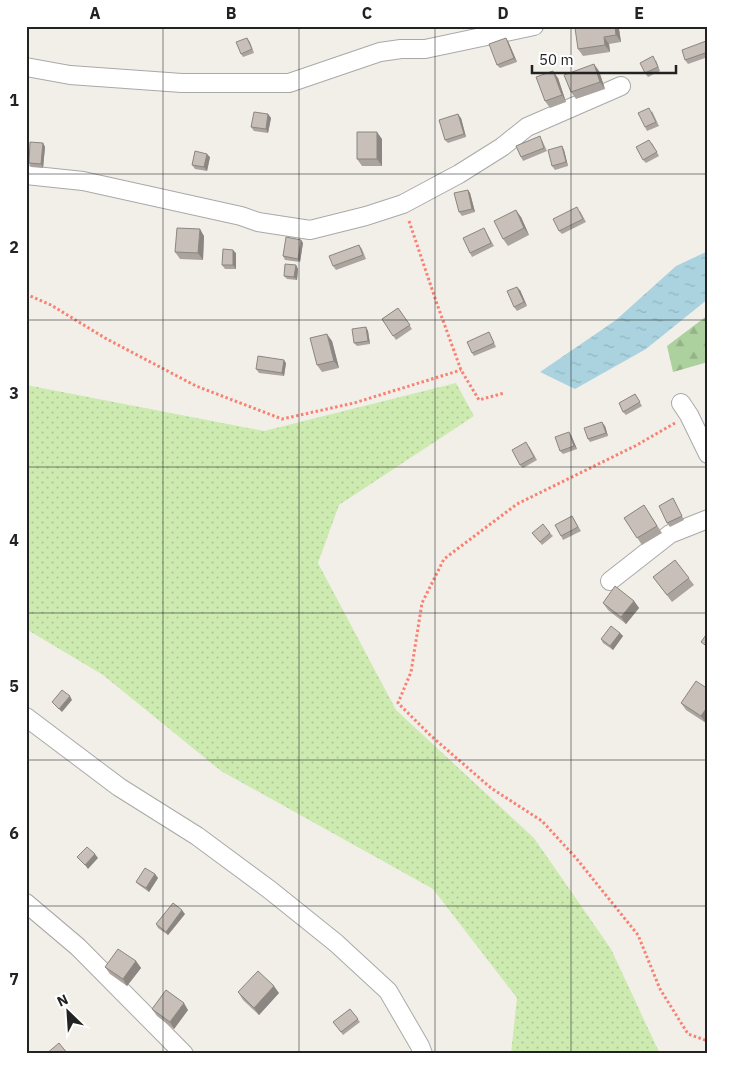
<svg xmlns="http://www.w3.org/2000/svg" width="734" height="1080" font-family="'IBM Plex Sans',sans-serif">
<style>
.forest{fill:url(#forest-firs)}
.garden{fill:url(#garden-dots)}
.water{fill:url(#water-ripples)}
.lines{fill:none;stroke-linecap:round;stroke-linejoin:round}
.street-casing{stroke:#a9a9a9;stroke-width:20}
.path{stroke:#fa8072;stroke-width:3;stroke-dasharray:2.5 2.5;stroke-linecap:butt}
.street{stroke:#fff;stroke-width:18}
.wall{fill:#aba49e}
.shaded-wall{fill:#8b8681}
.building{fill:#c7bfb8;stroke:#8b8681}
.grid{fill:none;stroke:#222;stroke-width:1;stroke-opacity:0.55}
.neatline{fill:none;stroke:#222;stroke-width:2}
.grid-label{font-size:16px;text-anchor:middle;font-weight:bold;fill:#222}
</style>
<defs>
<pattern id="forest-firs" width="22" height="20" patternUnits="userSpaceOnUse" patternTransform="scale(1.25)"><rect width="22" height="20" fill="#add19e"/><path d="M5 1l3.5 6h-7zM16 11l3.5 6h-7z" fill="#95b388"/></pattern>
<pattern id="garden-dots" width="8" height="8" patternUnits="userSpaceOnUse" patternTransform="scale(1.25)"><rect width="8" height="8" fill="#cdebb0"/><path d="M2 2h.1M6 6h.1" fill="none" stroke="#b0c997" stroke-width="1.8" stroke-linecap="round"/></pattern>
<pattern id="water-ripples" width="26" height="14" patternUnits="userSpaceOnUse" patternTransform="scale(1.25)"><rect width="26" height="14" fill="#aad3df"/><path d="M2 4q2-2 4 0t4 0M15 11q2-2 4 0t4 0" fill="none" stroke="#92b5bf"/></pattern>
</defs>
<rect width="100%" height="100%" fill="#f2efe9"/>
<path class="forest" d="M708,315v47l-35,10 -6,-26z"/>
<path class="garden" d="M456,383l18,33 -135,89 -21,58 78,147 138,128 77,111 49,105h-149l6,-56 -84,-109 -212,-118 -118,-96 -77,-46v-244l238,46z"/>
<path class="water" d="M708,251v48l-62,50 -71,40 -35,-17 76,-52 60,-54z"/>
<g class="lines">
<g class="street-casing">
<path id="street" d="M26,67l44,8 112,8h107l91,-31 21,-3h24l109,-23
M26,175l57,6 158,35 17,6 52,8 56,-14 37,-12 56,-30 43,-27 25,-20 94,-41
M681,403l8,12 19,39
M610,581l60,-47 38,-15
M26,717l93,70 78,49 73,54 66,53 52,48 32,55 3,8
M26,903l52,44 106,107"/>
</g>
<path class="path" d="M409,221l28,83 24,66 18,30 25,-7
M26,294l25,11 54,33 91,48 86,33 72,-16 107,-33
M675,423l-40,23 -118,58 -73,55 -22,44 -11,69 -13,31 32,32 61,53 51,33 34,37 62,77 22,54 28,45 20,7"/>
<use href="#street" class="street"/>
</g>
<path class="wall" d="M30,26h17v2z
M619,29l2,13 -12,2 1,8 -27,4 -5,-7z
M247,38l3,4 4,11 -11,4 -2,-3z
M508,41l9,21 -17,6 -3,-3z
M708,44v13l-20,7 -3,-4z
M656,60l4,11 -12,6 -3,-4z
M599,71l6,18 -29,10 -5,-7z
M558,78l8,24 -16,6 -5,-7z
M652,111l7,15 -12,5 -2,-4z
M268,114l3,4 -3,15 -14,-2 -3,-4z
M461,118l5,19 -18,6 -3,-3z
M382,139v27h-20l-5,-7z
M542,140l5,11 -24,10 -2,-4z
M43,143l2,4 -2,21 -12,-1 -2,-4z
M652,143l7,13 -13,7 -3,-3z
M562,146l2,4 4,16 -13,4 -3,-4z
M210,157l-3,14 -12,-2 -3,-4z
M468,190l2,3 5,19 -13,4 -3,-4z
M580,211l6,11 -24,12 -3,-3z
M521,217l8,18 -21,11 -5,-7z
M484,228l10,18 -22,11 -2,-4z
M204,236l-1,24 -23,-1 -5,-7z
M301,240l2,3 -3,19 -15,-2 -2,-4z
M359,245l3,4 4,10 -30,11 -3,-4z
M236,253v16h-11l-3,-4z
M296,265l2,4 -1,11 -10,-1 -3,-3z
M520,290l7,16 -10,5 -3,-4z
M398,308l14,21 -16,11 -14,-21z
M366,327l2,4 2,13 -13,2 -3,-3z
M489,332l2,4 5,11 -22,9 -2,-3z
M332,341l7,27 -17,4 -5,-7z
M286,363l-2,13 -25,-3 -3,-4z
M635,394l7,12 -16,9 -3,-3z
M605,426l3,10 -18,6 -2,-3z
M571,435l6,14 -14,5 -3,-3z
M529,446l8,14 -14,8 -3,-3z
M673,498l11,22 -14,7 -3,-4z
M644,505l18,28 -20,12 -18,-27z
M572,516l9,15 -18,9 -2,-4z
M532,533h18l3,3 -11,9z
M675,560l19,25 -22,17 -19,-25z
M634,601l5,7 -13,16 -18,-14 -5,-7z
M620,633l3,3 -10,14 -10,-7 -2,-4z
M708,689v31l-2,3 -20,-13 -5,-7z
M155,874l3,4 -9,14 -10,-7 -3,-3z
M185,914l-17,21 -10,-7 -2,-4z
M136,961l5,7 -14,18 -17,-12 -5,-7z
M238,992l41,1 -20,22 -16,-15z
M152,1009l36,1 -14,19 -17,-13z
M350,1009l10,13 -17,13 -10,-13z"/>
<path class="shaded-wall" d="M615,26h2l2,3 2,13 -5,-7z
M604,37l5,7 1,8 -5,-7z
M506,38l2,3 9,21 -3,-4z
M594,64l5,7 6,18 -5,-7z
M553,71l5,7 8,24 -4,-7z
M268,114l3,4 -3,15 -2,-4z
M458,114l3,4 5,19 -2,-3z
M377,132l5,7v27l-5,-7z
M43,143l2,4 -2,21 -2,-4z
M562,146l2,4 4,16 -2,-4z
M207,154l3,3 -3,14 -3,-4z
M468,190l2,3 5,19 -3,-3z
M516,210l5,7 8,18 -5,-7z
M200,229l4,7 -1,24 -5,-7z
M301,240l2,3 -3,19 -2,-3z
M233,250l3,3v16l-3,-4z
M296,265l2,4 -1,11 -3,-3z
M517,287l3,3 7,16 -3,-4z
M366,327l2,4 2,13 -2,-3z
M327,334l5,7 7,27 -5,-7z
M284,360l2,3 -2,13 -2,-3z
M602,422l3,4 3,10 -2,-3z
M569,432l2,3 6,14 -3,-3z
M634,601l5,7 -13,16 -5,-7z
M620,633l3,3 -10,14 -3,-4z
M70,696l2,4 -10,12 -3,-3z
M708,706v14l-2,3 -5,-7z
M95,854l3,4 -10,11 -3,-4z
M155,874l3,4 -9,14 -3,-4z
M182,910l3,4 -17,21 -2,-3z
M136,961l5,7 -14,18 -4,-7z
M274,986l5,7 -20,22 -5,-7z
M184,1003l4,7 -14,19 -4,-7z"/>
<path class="building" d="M588,26h27l1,9 -12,2 1,8 -27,4 -3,-21z
M247,38l5,11 -11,5 -5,-12z
M506,38l8,20 -17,7 -8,-21z
M706,41l2,5v6l-23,8 -3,-10z
M653,56l5,11 -13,6 -5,-10z
M594,64l6,18 -29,10 -7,-17z
M553,71l9,24 -17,6 -9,-24z
M649,108l7,14 -11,5 -7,-14z
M254,112l14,2 -2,15 -15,-2z
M458,114l6,20 -19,6 -6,-20z
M357,132h20v27h-20z
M540,136l4,12 -23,9 -5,-11z
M649,140l8,12 -14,8 -7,-13z
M30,142l13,1 -2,21 -12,-1z
M562,146l4,16 -14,4 -4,-16z
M195,151l12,3 -3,13 -12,-2z
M468,190l4,19 -13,3 -5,-19z
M577,207l6,12 -24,12 -6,-12z
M516,210l8,18 -21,11 -9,-18z
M177,228l23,1 -2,24 -23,-1z
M484,228l7,15 -21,10 -7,-15z
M286,237l15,3 -3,19 -15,-3z
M359,245l4,10 -30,11 -4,-10z
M223,249l10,1v15h-11z
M285,264l11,1 -2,12 -10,-1z
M517,287l7,15 -10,5 -7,-16z
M398,308l12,17 -17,11 -11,-17z
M366,327l2,14 -14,2 -2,-14z
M489,332l5,11 -22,10 -5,-11z
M327,334l7,27 -17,4 -7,-27z
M258,356l26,4 -2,13 -26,-4z
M635,394l5,8 -17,10 -4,-9z
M602,422l4,11 -18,6 -4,-11z
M569,432l5,14 -14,5 -5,-14z
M526,442l8,15 -14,8 -8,-15z
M673,498l9,18 -15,7 -8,-17z
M644,505l13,21 -20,12 -13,-20z
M572,516l6,11 -17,9 -6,-11z
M543,524l7,9 -10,9 -8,-9z
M675,560l14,18 -22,17 -14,-18z
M615,586l19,15 -13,16 -18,-14z
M611,626l9,7 -10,13 -9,-7z
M708,632v15l-7,-5z
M696,681l12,8v17l-7,10 -20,-13z
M62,690l8,6 -11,13 -7,-7z
M87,847l8,7 -10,11 -8,-8z
M145,868l10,6 -9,14 -10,-6z
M173,903l9,7 -16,22 -10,-8z
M118,949l18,12 -13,18 -18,-12z
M258,971l16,15 -20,22 -16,-16z
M166,990l18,13 -14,19 -18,-13z
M350,1009l8,10 -17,13 -8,-10z
M59,1043l9,11h-22z"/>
<path class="grid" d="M163,26v1028M299,26v1028M435,26v1028M571,26v1028M26,174h682M26,320h682M26,467h682M26,613h682M26,760h682M26,906h682"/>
<rect width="734" height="1080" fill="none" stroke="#ffffff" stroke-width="55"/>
<g transform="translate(68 1012) rotate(335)" stroke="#ffffff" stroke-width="4" paint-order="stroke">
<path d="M0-4L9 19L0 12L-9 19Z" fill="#222222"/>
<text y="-8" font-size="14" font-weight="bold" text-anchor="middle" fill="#222222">N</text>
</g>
<path d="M532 65v8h144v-8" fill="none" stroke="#222222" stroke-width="2.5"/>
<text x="539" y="65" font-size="15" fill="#222222" stroke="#ffffff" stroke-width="4" paint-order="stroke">50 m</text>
<rect x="28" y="28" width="678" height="1024" class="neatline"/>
<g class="grid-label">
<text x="95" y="19">A</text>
<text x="231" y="19">B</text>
<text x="367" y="19">C</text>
<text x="503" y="19">D</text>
<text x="639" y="19">E</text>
<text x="14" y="106">1</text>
<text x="14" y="253">2</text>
<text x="14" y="399">3</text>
<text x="14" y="546">4</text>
<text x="14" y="692">5</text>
<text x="14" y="839">6</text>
<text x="14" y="985">7</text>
</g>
</svg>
